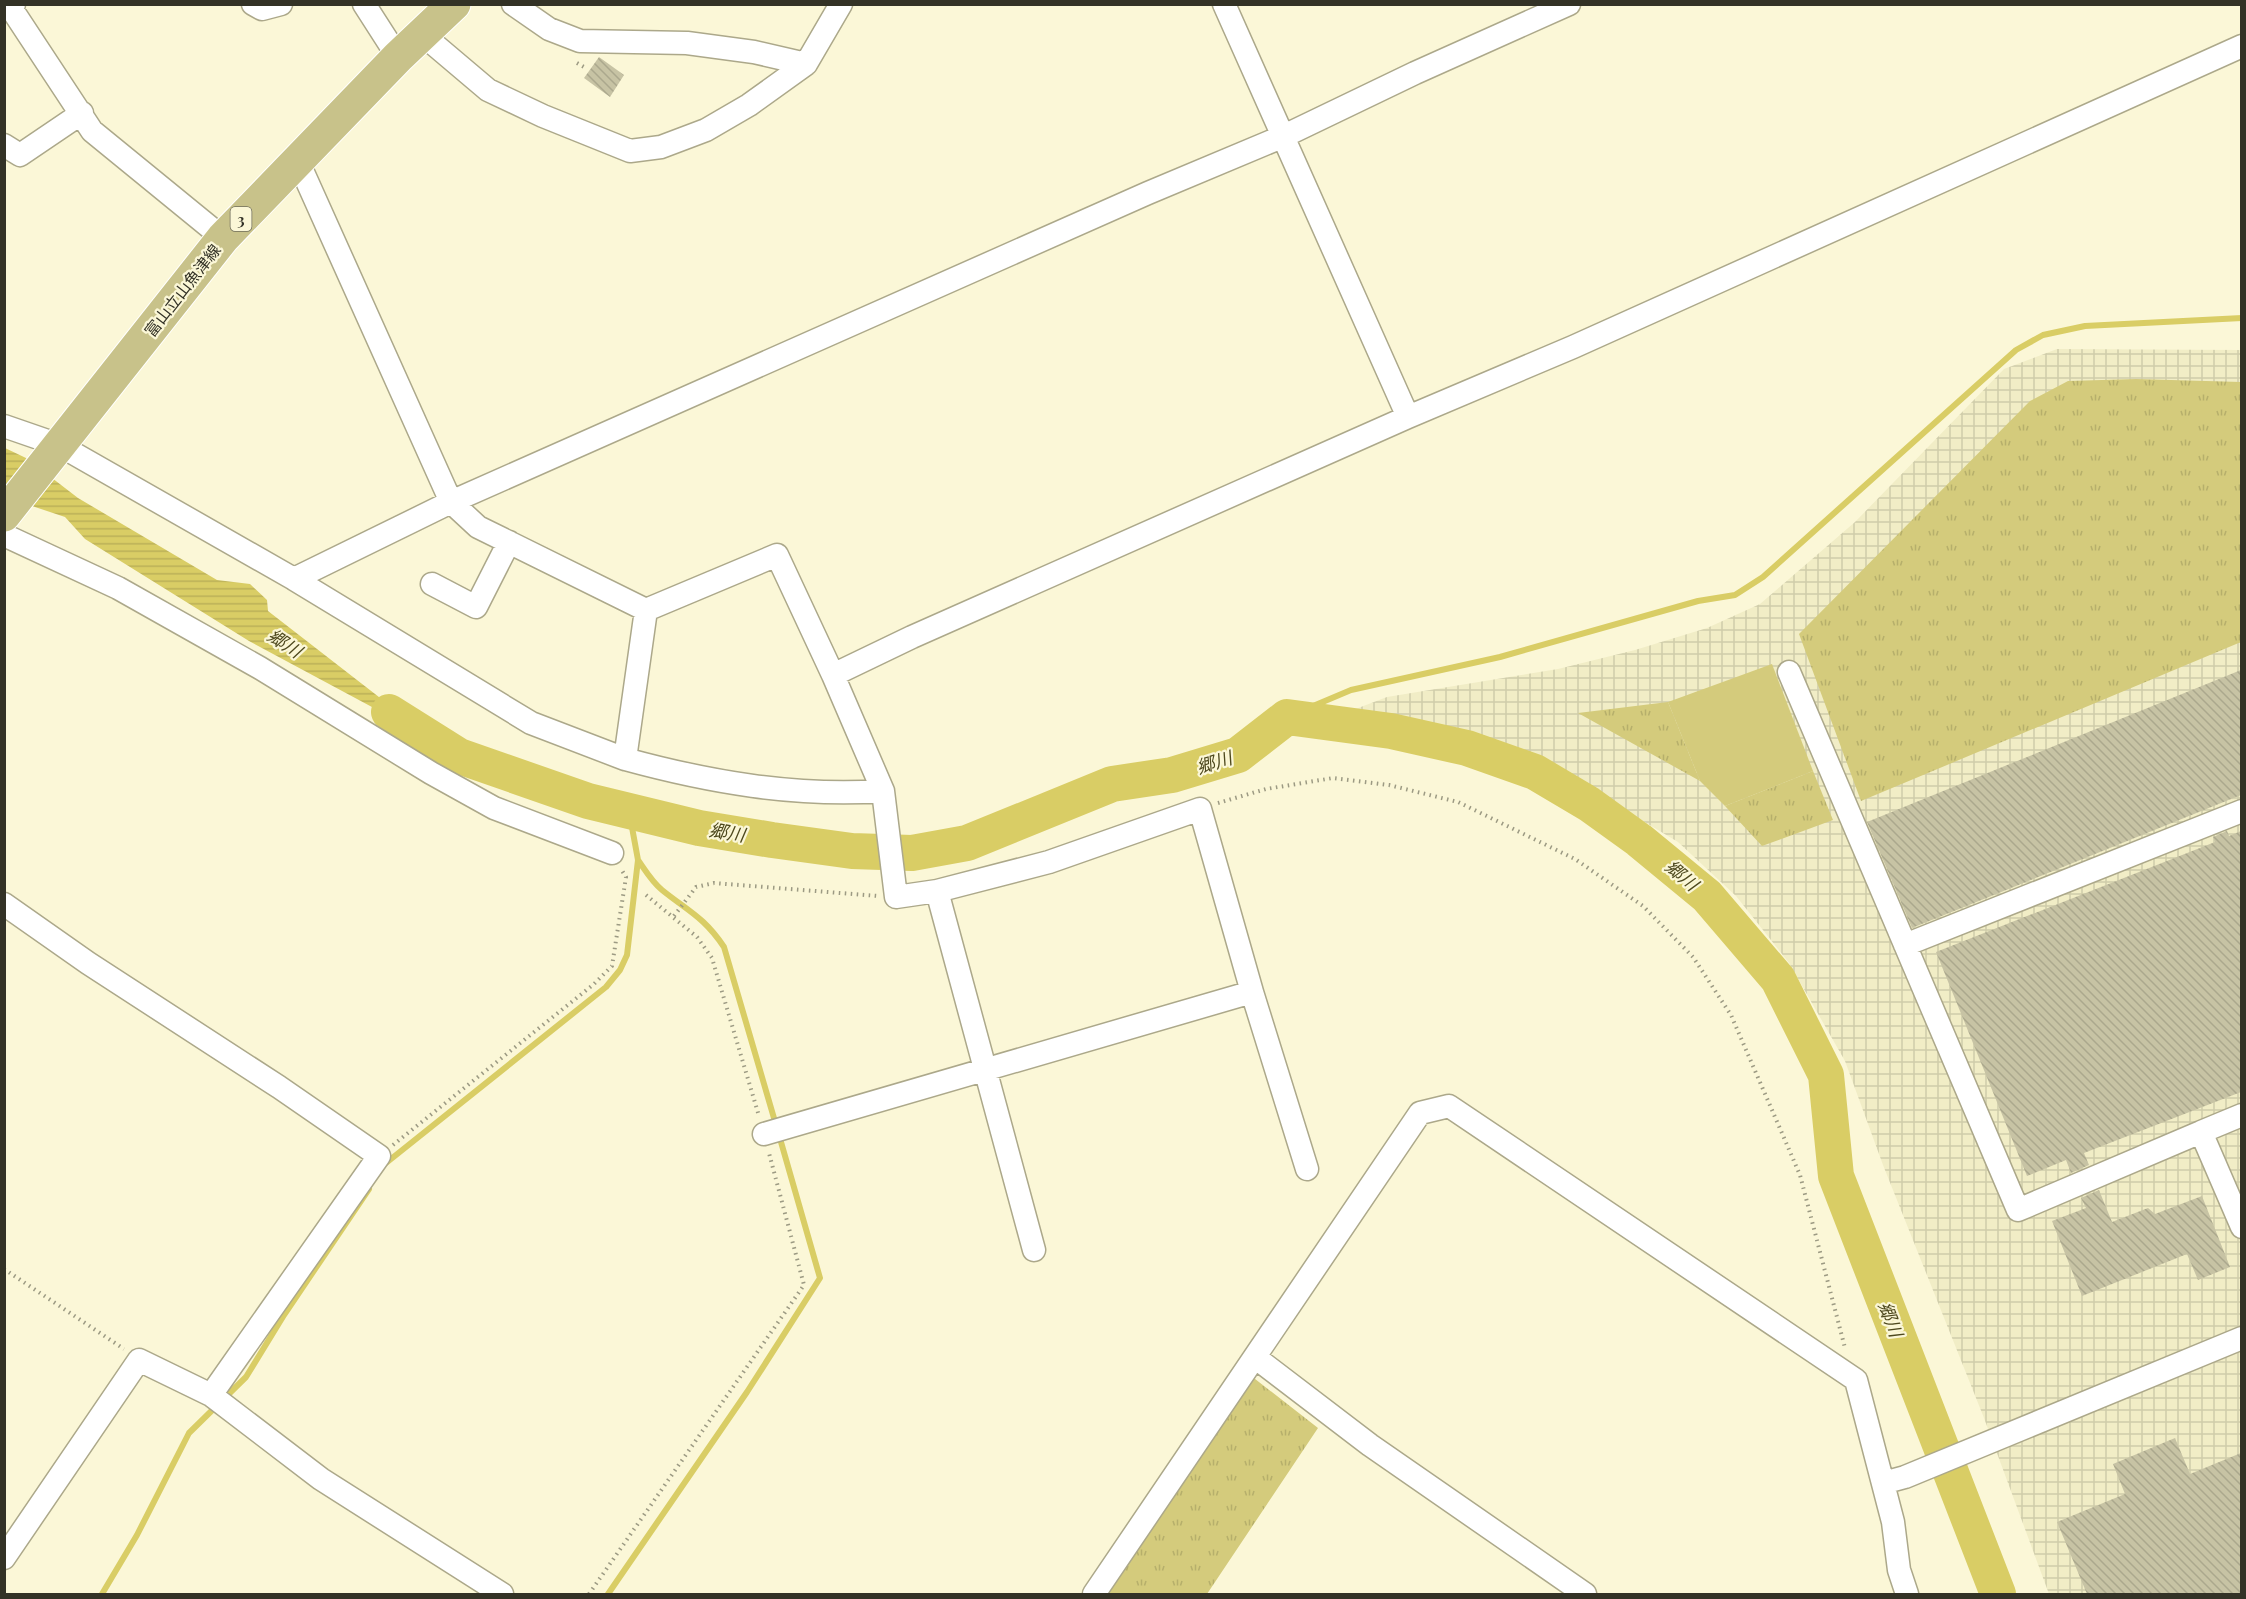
<svg xmlns="http://www.w3.org/2000/svg" width="2246" height="1599" font-family="'Playfair Display','Noto Sans JP',serif">
<style>
.industrial{fill:url(#industrial-grid)}
.grass{fill:url(#grass-tufts)}
.garden{fill:#d4cb7c}
.water{fill:url(#water-rules)}
.lines{fill:none;stroke-linecap:round;stroke-linejoin:round}
.stream{stroke:#d9cd65;stroke-width:6}
.river{stroke:#d9cd65;stroke-width:36}
.building{fill:url(#building-back-hatch)}
.minor-casing{stroke:#aca88a;stroke-width:25}
.primary-casing{stroke:#fff;stroke-width:35}
.path{stroke:#9c9a83;stroke-width:4;stroke-dasharray:1.5 4.5;stroke-linecap:butt}
.minor{stroke:#fff;stroke-width:22}
.primary{stroke:#c8c28a;stroke-width:33}
.labels{text-anchor:middle;dominant-baseline:central;stroke-width:4.5;stroke-linejoin:round;paint-order:stroke}
.shield{fill:#fbf7d7;stroke:#6f6d5b;stroke-width:1.5}
.shield-label{font-size:15px;font-weight:bold;fill:#333226}
.street-label{font-size:16px;fill:#333226;stroke:#fbf7d7}
.water-label{font-size:18px;font-style:italic;fill:#4e491e;stroke:#fbf7d7}
</style>
<defs>
<pattern id="industrial-grid" width="8" height="8" patternUnits="userSpaceOnUse" patternTransform="scale(1.5)"><rect width="8" height="8" fill="#f1edc6"/><path d="M0 4h8M4 0v8" fill="none" stroke="#cfccaa"/></pattern>
<pattern id="grass-tufts" width="24" height="20" patternUnits="userSpaceOnUse" patternTransform="scale(1.5)"><rect width="24" height="20" fill="#d4cb7c"/><path d="M3 7l-1-3M5 7V3M7 7l1-3M15 17l-1-3M17 17v-4M19 17l1-3" fill="none" stroke="#b6af6b"/></pattern>
<pattern id="water-rules" width="6" height="5" patternUnits="userSpaceOnUse" patternTransform="scale(1.5)"><rect width="6" height="5" fill="#d9cd65"/><path d="M0 2.5h6" fill="none" stroke="#bbb058"/></pattern>
<pattern id="building-back-hatch" width="6" height="6" patternUnits="userSpaceOnUse" patternTransform="scale(1.5)"><rect width="6" height="6" fill="#c7c3a4"/><path d="M-1 5l2 2M0 0l6 6M5-1l2 2" fill="none" stroke="#aba88d"/></pattern>
</defs>
<rect width="100%" height="100%" fill="#fbf7d7"/>
<path class="industrial" d="M2057,349l184,1v1244h-192l-65,-176 -101,-253 -38,-104 -56,-98 -53,-67 -58,-54 -92,-55 -103,-47 -130,-30 34,-13 171,-28 77,-19 72,-22 53,-24 95,-82 149,-153z"/>
<path class="grass" d="M2136,379l105,3v260l-380,159 -62,-167 231,-233 38,-20z
M1668,702l32,79 -122,-68z
M1813,771l20,49 -71,26 -37,-40z
M1250,1375l68,53 -111,166h-101z"/>
<path class="garden" d="M1772,664l41,107 -88,35 -25,-25 -32,-79z"/>
<path class="water" d="M5,448l21,10 52,40 139,82 33,4 17,16 1,11 138,107 48,33 -205,-110 -164,-102 -20,-22 -60,-20z"/>
<g class="lines">
<path class="stream" d="M1287,717l64,-27 149,-33 198,-56 37,-6 28,-18 253,-227 27,-15 42,-9 157,-8
M638,860c7,10 14,22 24,30 26,21 42,27 62,57l52,178
M386,1163l220,-176 14,-17 7,-15 11,-95 -9,-49
M102,1594l35,-59 52,-102 57,-56 38,-62 85,-126
M608,1594l139,-202 73,-114 -41,-143"/>
<path class="river" d="M389,712l70,44 129,45 111,27 73,12 80,11 60,2 55,-10 145,-59 60,-9 66,-20 49,-38 104,14 76,17 68,24 54,32 50,36 68,56 71,83 48,96 10,101 162,418"/>
</g>
<path class="building" d="M599,57l25,18 -14,22 -26,-19z
M2241,670v125l-329,133 -45,-106z
M2227,831l2,5 12,-5v261l-157,61 5,12 -18,8 -5,-13 -39,16 -91,-224 279,-110 -2,-5z
M2099,1190l13,32 36,-14 7,6 47,-18 28,71 -32,13 -11,-26 -105,42 -30,-75 34,-13 -5,-10z
M2175,1438l15,36 51,-21v141h-154l-30,-72 68,-28 -12,-30z"/>
<g class="lines">
<g class="minor-casing">
<path id="minor" d="M14,4l-3,4 81,123 131,107
M253,4l9,5 19,-5
M364,4l34,53
M513,4l36,25 31,12 107,2 67,9 52,12
M1224,4l184,413
M423,35l65,55 55,26 87,35 31,-4 45,-17 43,-25 57,-41 35,-60
M4,145l16,10 62,-42
M297,159l154,343 27,25 168,83 131,-55 56,120 50,116 13,106 41,-6 97,359
M4,426l55,19 235,134
M4,535l114,53 142,80 171,105 63,35 118,45
M432,584l44,23 33,-65
M646,610l-21,149c84,23 170,38 258,32
M1789,672l229,538 183,-78 41,95
M833,675l79,-38 496,-220 165,-70 669,-301
M625,759l-94,-36 -237,-144 157,-77 697,-309 136,-57 131,-63 154,-69
M937,891l112,-29 151,-53 52,183
M4,904l84,59 191,124 100,69 -168,239
M1905,945l337,-134
M2201,1132l41,-17
M764,1134l488,-142 55,177
M1256,1358l114,87 215,149
M1883,1483l22,-6 337,-139
M4,1558l135,-198 72,35 110,84 181,115
M1094,1594l326,-481 29,-7 407,274 37,142 6,48 8,24"/>
</g>
<g class="primary-casing">
<path id="primary" d="M4,515l219,-277 175,-181 56,-53"/>
</g>
<path class="path" d="M577,63l9,5
M1218,803l48,-14 67,-11 56,7 69,17 117,57 68,47 50,51 38,58 69,160 45,173
M646,895l51,42 15,21 47,158
M674,916l22,-29 18,-4 164,13
M393,1145l201,-161 18,-18 14,-89 -5,-8
M4,1269l120,80
M589,1594l215,-309 -35,-132"/>
<use href="#minor" class="minor"/>
<use href="#primary" class="primary"/>
</g>
<g class="labels">
<rect class="shield" x="230.5" y="207" width="21" height="24" rx="4.5"/>
<g class="shield-label">
<text x="241" y="219">3</text>
</g>
<g class="street-label">
<text transform="translate(182 290) rotate(-52)">富山立山魚津線</text>
</g>
<g class="water-label">
<text transform="translate(285 643) rotate(33)">郷川</text>
<text transform="translate(1214 762) rotate(-18)">郷川</text>
<text transform="translate(727 832) rotate(9)">郷川</text>
<text transform="translate(1682 875) rotate(40)">郷川</text>
<text transform="translate(1891 1319) rotate(69)">郷川</text>
</g>
</g>
<rect width="2246" height="1599" fill="none" stroke="#333226" stroke-width="12"/>
</svg>
